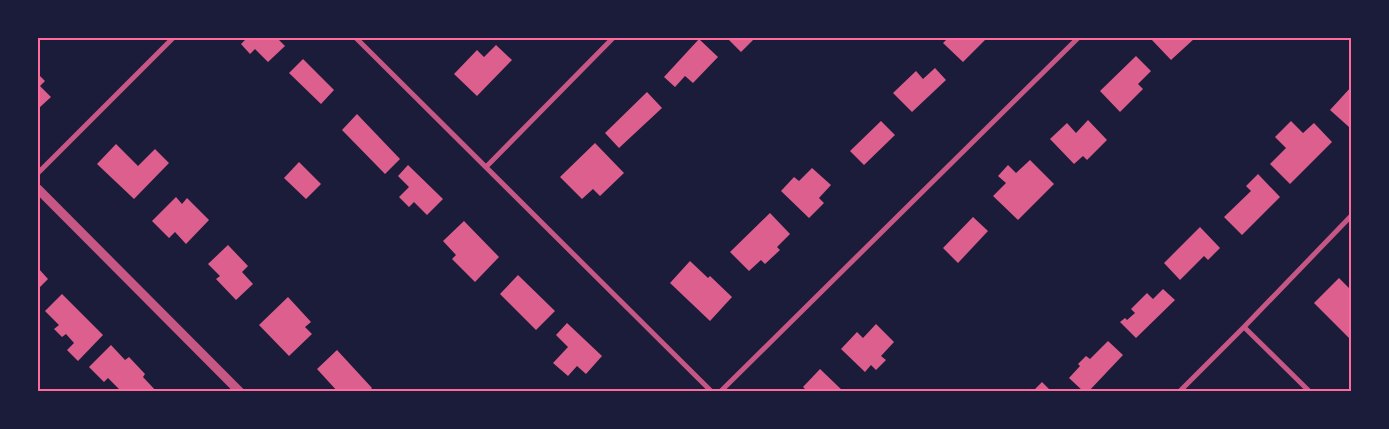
<svg xmlns="http://www.w3.org/2000/svg" width="1389" height="429" font-family="Overpass,sans-serif">
<style>
.building{fill:#dd5f8e}
.lines{fill:none;stroke-linecap:round;stroke-linejoin:round}
.minor{stroke:#c65784;stroke-width:5}
.tertiary{stroke:#c65784;stroke-width:9}
.neatline{fill:none;stroke:#ff6b9d;stroke-width:2}
</style>
<rect width="100%" height="100%" fill="#1b1b3a"/>
<path class="building" d="M243,38h34l8,8 -17,16 -13,-13 -5,5 -9,-10 4,-4z
M727,38h28l-14,14z
M948,38h39l-24,24 -20,-19z
M1152,38h43l-24,22 -20,-21z
M699,39l19,18 -25,26 -8,-7 -10,11 -11,-10z
M496,45l16,15 -35,36 -23,-22 23,-24 7,7z
M1136,56l15,15 -13,13 5,5 -23,23 -20,-21z
M303,59l31,31 -13,14 -32,-31z
M935,68l11,12 -34,32 -19,-19 23,-22 7,8z
M38,74l7,7 -5,5 11,11 -12,11 -1,-2z
M1352,86v39l-3,2 -19,-17z
M647,92l15,16 -43,40 -14,-15z
M357,114l43,45 -15,15 -43,-44z
M1088,120l19,20 -20,20 -4,-4 -9,8 -24,-25 17,-16 9,10z
M881,121l14,14 -31,30 -14,-14z
M1291,121l12,12 11,-10 18,19 -42,42 -20,-20 16,-16 -11,-11z
M595,143l29,30 -24,23 -7,-7 -11,10 -22,-22z
M116,144l22,22 17,-17 14,14 -35,36 -37,-35z
M1030,160l24,24 -36,36 -25,-24 13,-13 -8,-7 10,-11 8,8z
M299,162l22,22 -15,15 -22,-21z
M408,165l35,34 -16,16 -13,-13 -5,5 -10,-10 10,-10 -11,-11z
M812,168l19,17 -12,13 5,5 -15,15 -28,-27 13,-14 5,4z
M1258,174l22,23 -38,38 -18,-18 27,-26 -5,-5z
M176,197l6,7 5,-6 22,22 -23,24 -11,-12 -6,6 -17,-17z
M770,213l20,21 -13,13 3,3 -15,14 -4,-4 -12,11 -19,-19z
M973,217l15,14 -30,32 -15,-15z
M464,221l35,36 -24,25 -23,-23 4,-4 -13,-14z
M1200,227l20,21 -12,12 -4,-4 -24,24 -16,-17z
M228,245l20,21 -6,6 11,12 -17,16 -20,-21 4,-3 -12,-12z
M690,261l18,17 2,-2 22,21 -22,24 -40,-38z
M38,268l10,11 -10,10z
M518,275l37,36 -19,19 -36,-36z
M1339,278l13,13v50l-38,-38z
M1163,289l12,11 -39,38 -16,-16 5,-4 2,2 8,-7 -4,-4 16,-16 6,6z
M62,294l41,41 -25,26 -11,-11 7,-7 -8,-9 -4,3 -8,-8 5,-4 -14,-14z
M288,297l23,25 -6,5 7,7 -23,22 -30,-31z
M567,323l35,33 -16,18 -9,-8 -9,10 -15,-13 15,-16 -12,-12z
M876,324l18,18 -13,14 5,4 -10,10 -5,-5 -6,7 -24,-23 16,-17 6,6z
M1108,341l15,14 -35,37h-4l-15,-14 11,-12 -2,-2 8,-8 4,3z
M111,345l14,15 4,-3 16,17 -2,3 14,15h-35l-14,-14 -4,4 -15,-15z
M337,350l35,38 -4,4h-30l-21,-23z
M820,369l24,23h-36l-5,-5z
M1042,382l10,10h-20z"/>
<g class="lines">
<path class="minor" d="M356,38l356,354
M486,167l127,-129
M38,173l135,-135
M1244,327l66,65
M720,392l358,-354
M1179,392l65,-65 108,-112"/>
<path class="tertiary" d="M38,189l202,203"/>
</g>
<rect width="1389" height="429" fill="none" stroke="#1b1b3a" stroke-width="78"/>
<rect x="39" y="39" width="1311" height="351" class="neatline"/>
</svg>
